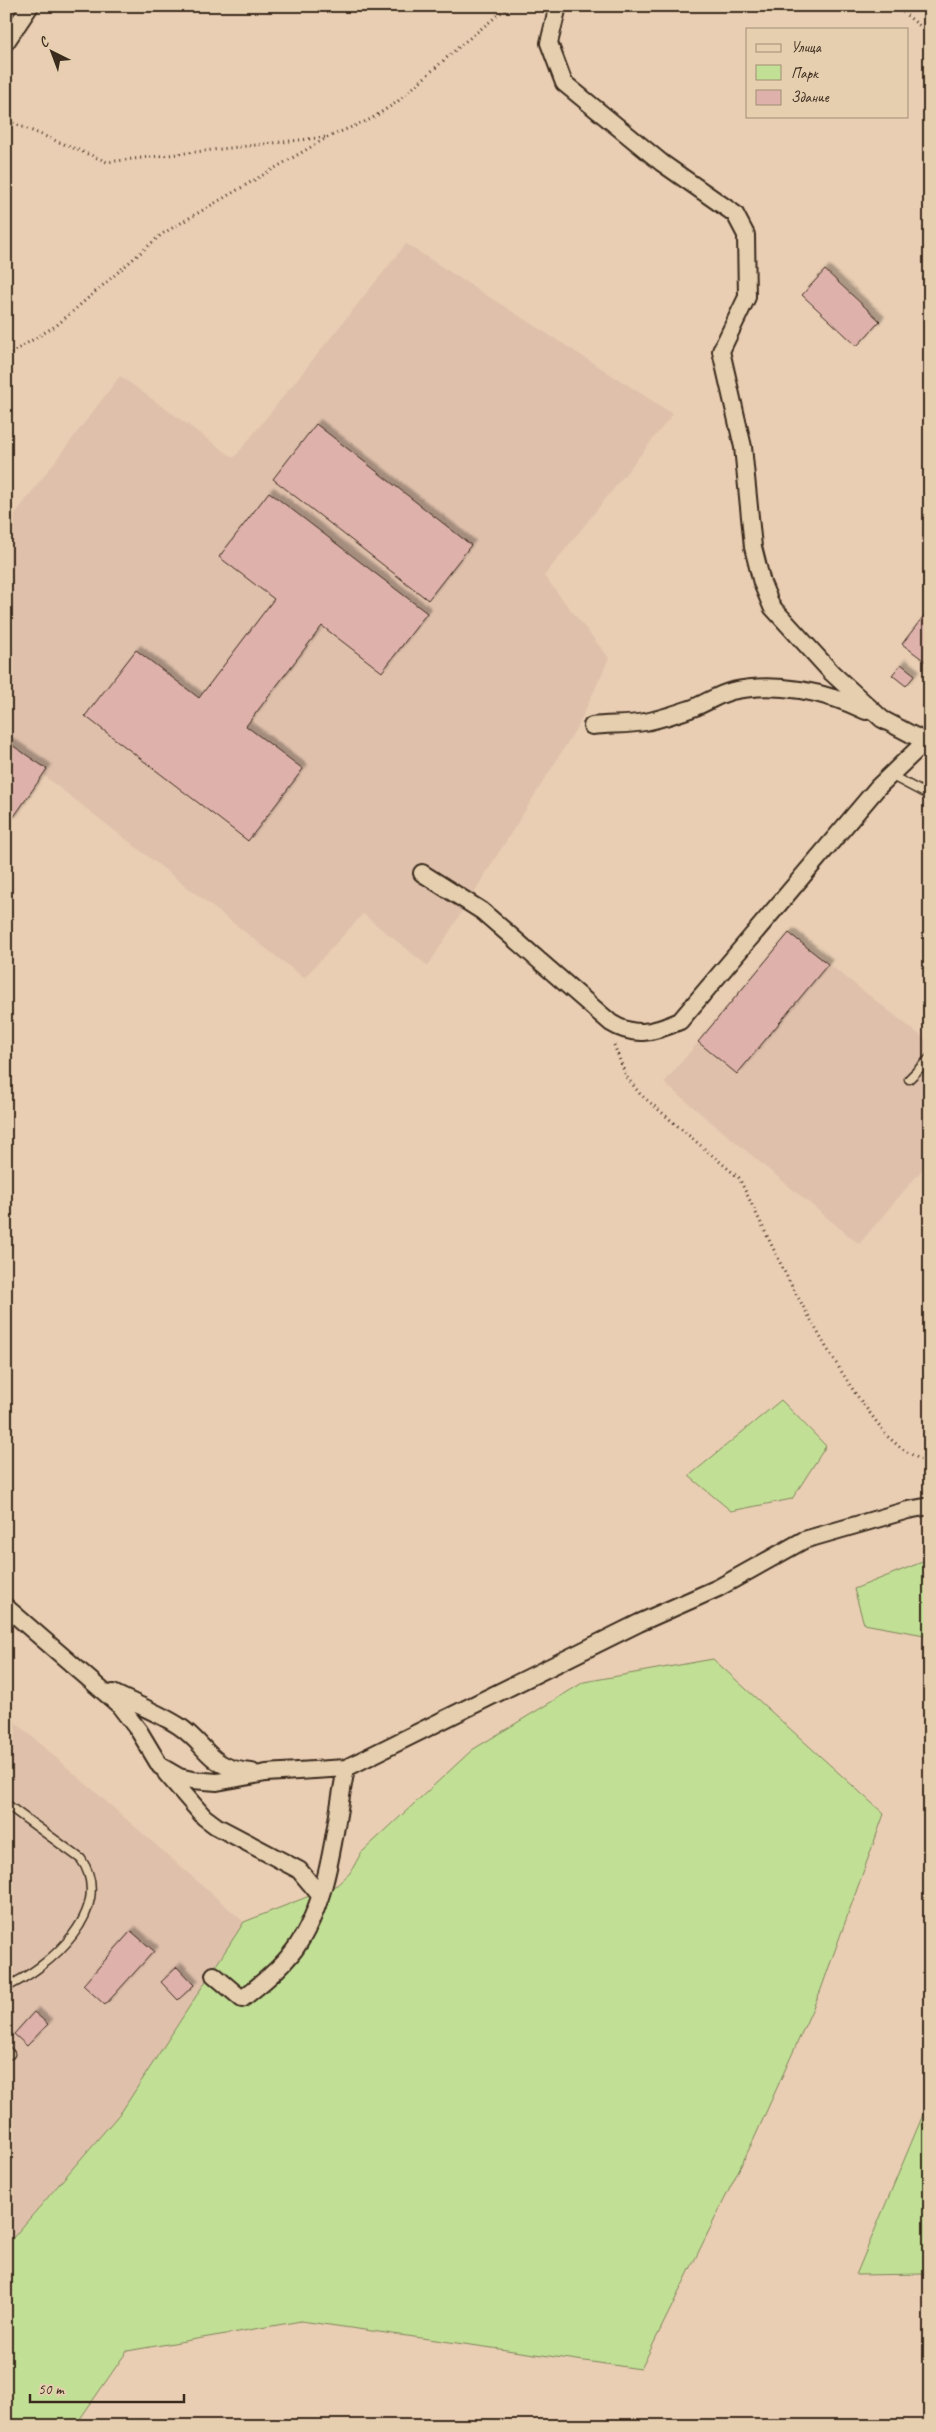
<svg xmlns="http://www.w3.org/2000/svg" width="936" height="2432" font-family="Caveat,sans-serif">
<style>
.built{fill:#dfc0ab}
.green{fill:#c2df96;stroke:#7e845a}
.building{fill:#deb2ab;stroke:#3b2a1e;filter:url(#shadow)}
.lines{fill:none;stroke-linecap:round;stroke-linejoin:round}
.lane-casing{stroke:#3b2a1e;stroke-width:11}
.street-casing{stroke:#3b2a1e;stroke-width:20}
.path{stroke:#3b2a1e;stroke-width:3;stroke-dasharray:1 4;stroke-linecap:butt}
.lane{stroke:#e5cfaf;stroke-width:8}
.street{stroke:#e5cfaf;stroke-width:16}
</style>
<defs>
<filter id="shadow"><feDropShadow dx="4.5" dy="-4.5" stdDeviation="1" flood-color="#0004"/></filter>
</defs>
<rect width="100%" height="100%" fill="#e9ceb3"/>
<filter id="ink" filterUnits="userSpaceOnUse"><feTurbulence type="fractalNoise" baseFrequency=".02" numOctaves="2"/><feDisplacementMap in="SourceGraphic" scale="10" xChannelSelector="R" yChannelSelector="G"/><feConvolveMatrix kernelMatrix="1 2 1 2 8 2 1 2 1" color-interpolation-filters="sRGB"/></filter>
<g filter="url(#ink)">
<path class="built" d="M406,244l267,170 -129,162 65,82 -30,66 -151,242 -65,-52 -59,64 -298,-232v-220l114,-150 114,82z
M789,933l141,110v117l-71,84 -195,-161z
M6,1714l238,208 -122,189 -116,135z"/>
<path class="green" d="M781,1400l45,46 -34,53 -61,12 -42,-35z
M930,1559v77l-66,-12 -10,-35z
M713,1659l171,155 -64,178 -66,147 -113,230 -340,-48 -174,30 -52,75h-69v-180l116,-135 122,-189 93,-37 13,-12 11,-20 111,-103 112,-68z
M930,2098v173l-5,3 -69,1z"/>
<path class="building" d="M825,270l55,51 -23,25 -55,-51z
M316,424l155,121 -43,55 -155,-121z
M269,492l158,121 -45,59 -60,-46 -76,100 57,43 -55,72 -163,-125 51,-66 63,48 75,-99 -55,-42z
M930,608v57l-28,-21z
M901,664l14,11 -9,11 -14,-11z
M6,741l41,28 -36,52 -5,-3z
M789,933l39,31 -91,110 -39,-32z
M131,1931l23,20 -49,54 -22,-20z
M177,1967l17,18 -16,15 -17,-18z
M34,2012l14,12 -21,22 -13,-12z"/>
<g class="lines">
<g class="lane-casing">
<path id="lane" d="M890,775l40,21
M909,1079l21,-21
M6,1804l75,55c35,51 -32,109 -75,128
M6,2050l4,4"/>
</g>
<g class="street-casing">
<path id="street" d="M558,6l-9,37 15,40 98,80 73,51 11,21 1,62 -26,54 22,96 10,100 9,36 10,24 60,66 50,46 42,22
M6,42l24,-36
M592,726c17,-2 36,-1 53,-4 16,-3 33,-9 48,-14 13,-5 26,-14 39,-17 44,-10 95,1 134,20
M422,873l60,38 129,112c24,15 44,9 69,-2l198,-234 52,-50
M6,1607l113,98 20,26 21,35 19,11 13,3 25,2 49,-9 80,-5 293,-145 79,-35 86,-48 104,-30 22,-4
M113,1693c22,11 46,20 66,33 30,20 29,43 73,46
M166,1773l38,44 12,9 83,44 21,25
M214,1975l28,24c19,-15 39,-31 53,-50 36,-52 39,-121 51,-181"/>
</g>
<path class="path" d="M895,6l35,28
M6,116l7,7 94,39 219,-25
M6,356l51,-31 105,-91 166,-97 43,-18 26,-17 64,-57 42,-34 11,-5
M614,1045l12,31 14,18 99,84 51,105 36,64 29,46 32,43 15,13 28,16"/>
<use href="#lane" class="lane"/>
<use href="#street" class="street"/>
</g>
</g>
<rect width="936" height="2432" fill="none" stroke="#e5cfaf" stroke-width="25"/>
<rect x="12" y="12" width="911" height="2407" fill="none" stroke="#3b2a1e" stroke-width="2" filter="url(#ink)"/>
<rect x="746" y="28" width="162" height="90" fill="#e5cfaf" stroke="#a18d75"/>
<rect x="756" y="44" width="25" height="8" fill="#e5cfaf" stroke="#a18d75"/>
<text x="791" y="52" font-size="15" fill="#3b2a1e">Улица</text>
<rect x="756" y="65" width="25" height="15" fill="#c2df96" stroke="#a18d75"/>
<text x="791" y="78" font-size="15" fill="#3b2a1e">Парк</text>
<rect x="756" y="90" width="25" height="15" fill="#deb2ab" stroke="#a18d75"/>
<text x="791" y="102" font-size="15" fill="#3b2a1e">Здание</text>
<g transform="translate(52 52) rotate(318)" stroke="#e5cfaf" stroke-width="4" paint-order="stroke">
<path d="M0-4L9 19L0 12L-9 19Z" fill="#3b2a1e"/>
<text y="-8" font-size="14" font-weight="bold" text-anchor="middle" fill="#3b2a1e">С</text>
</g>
<path d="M30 2394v8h154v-8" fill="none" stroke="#3b2a1e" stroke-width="2.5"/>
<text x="38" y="2394" font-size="15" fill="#3b2a1e" stroke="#e5cfaf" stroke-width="4" paint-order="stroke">50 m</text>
</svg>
